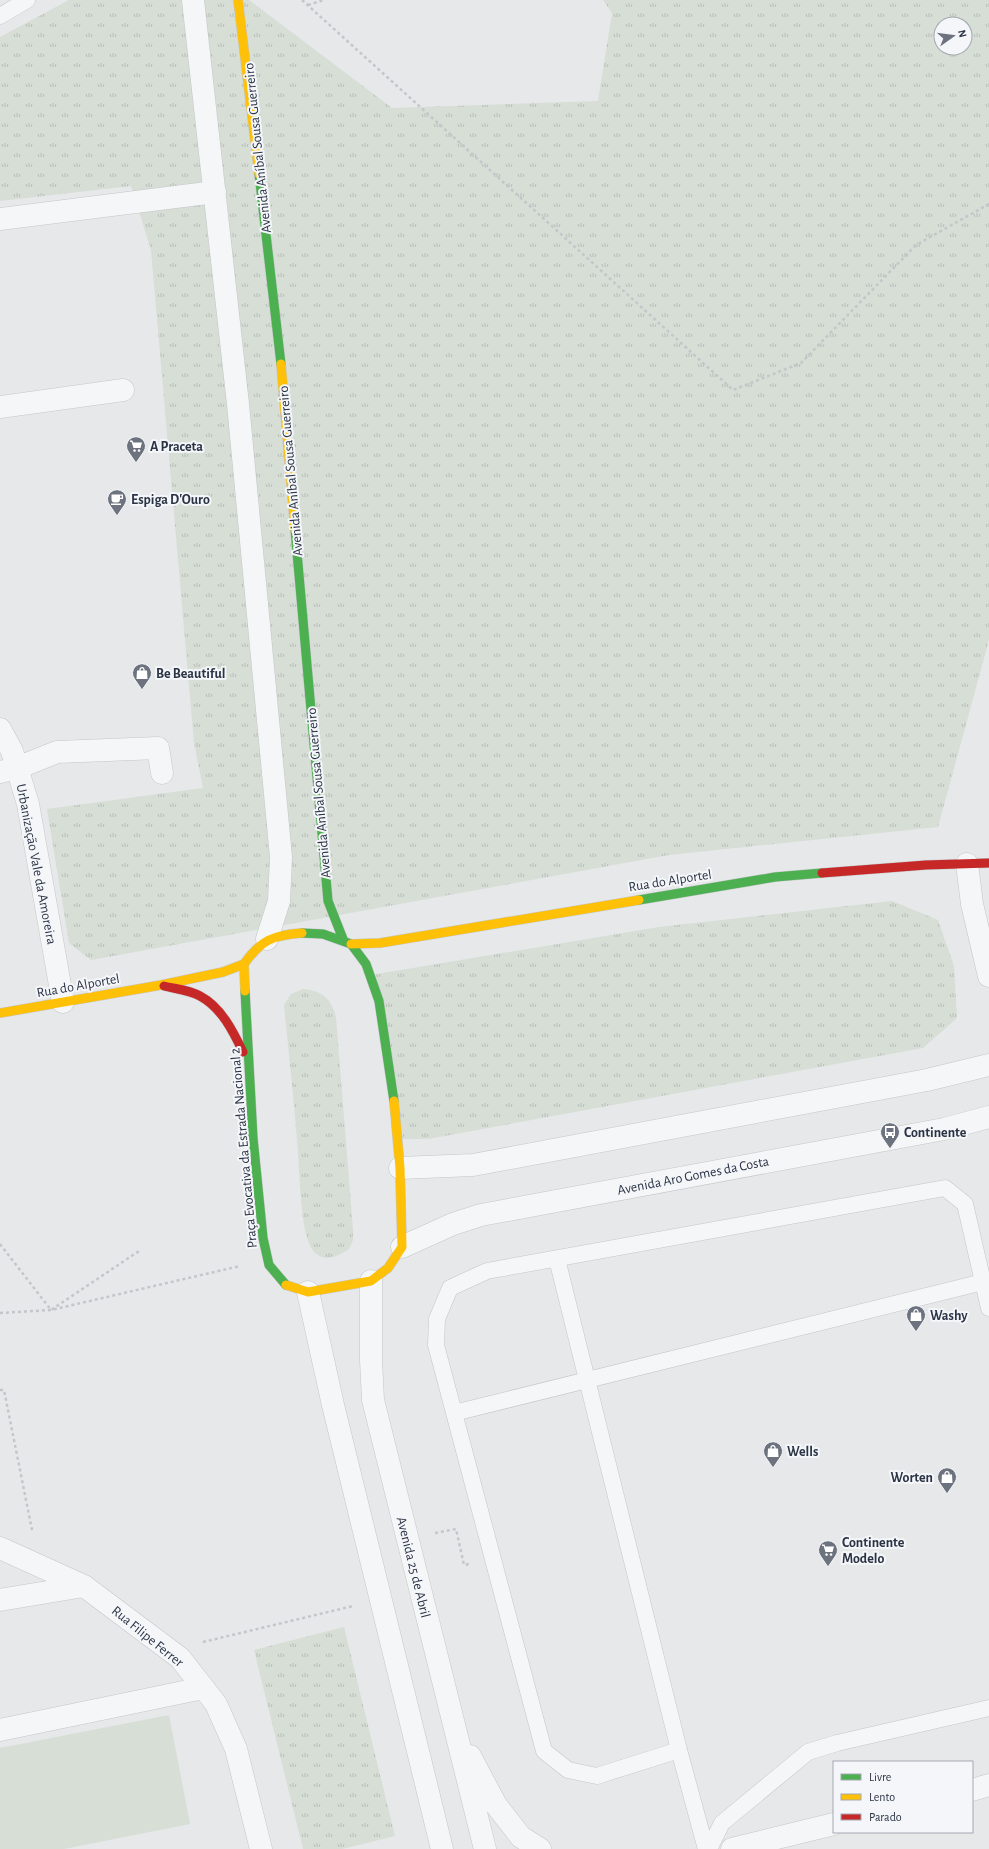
<svg xmlns="http://www.w3.org/2000/svg" width="989" height="1849" font-family="'Alegreya Sans',sans-serif">
<style>
.grass{fill:url(#grass-tufts);fill-rule:evenodd}
.pitch{fill:#d6ded6}
.lines{fill:none;stroke-linecap:round;stroke-linejoin:round}
.lane-casing{stroke:#c4c6c8;stroke-width:17}
.street-casing{stroke:#c4c6c8;stroke-width:23}
.fast-casing{stroke:#c4c6c8;stroke-width:10}
.slow-casing{stroke:#c4c6c8;stroke-width:10}
.jam-casing{stroke:#c4c6c8;stroke-width:10}
.path{stroke:#c5c6ca;stroke-width:2.5;stroke-dasharray:3 3;stroke-linecap:butt}
.lane{stroke:#f5f6f7;stroke-width:16}
.street{stroke:#f5f6f7;stroke-width:22}
.fast{stroke:#4caf50;stroke-width:9}
.slow{stroke:#ffc107;stroke-width:9}
.jam{stroke:#c62828;stroke-width:9}
.labels{text-anchor:middle;stroke-width:4;stroke-linejoin:round;paint-order:stroke}
.street-label{font-size:14px;fill:#2b3445;stroke:#f4f6f9}
.poi-label{font-size:14px;font-weight:bold;fill:#2b3445;stroke:#f4f6f9;text-anchor:start}
</style>
<defs>
<pattern id="grass-tufts" width="24" height="20" patternUnits="userSpaceOnUse"><rect width="24" height="20" fill="#d6ded6"/><path d="M3 7l-1-3M5 7V3M7 7l1-3M15 17l-1-3M17 17v-4M19 17l1-3" fill="none" stroke="#b8bfb9"/></pattern>
</defs>
<rect width="100%" height="100%" fill="#e6e8ea"/>
<!-- grass -->
<path class="grass" d="M 69,0 L 249,0 L 392,108 L 598,101 L 612,13 L 603,0 L 989,0 L 989,640 L 938,827 L 669,855 L 91,960 L 69,943 L 47,809 L 203,788 L 194,743 L 151,250 L 131,186 L 0,201 L 0,37 ZM 941,24 L 965,24 L 965,48 L 941,48 Z
M 892,901 L 938,920 L 954,966 L 957,1018 L 923,1048 L 428,1139 L 397,1139 L 371,975 L 659,927 Z
M 303,989 C 322,991 331,998 336,1017 L 353,1230 L 353,1240 L 349,1249 C 337,1257 322,1264 312,1249 C 300,1231 300,1174 298,1151 C 294,1102 289,1054 284,1005 L 291,994 Z
M 344,1627 L 395,1836 L 342,1849 L 303,1849 L 254,1650 Z"/>
<!-- pitch -->
<path class="pitch" d="M 169,1715 L 190,1824 L 64,1849 L 0,1849 L 0,1748 Z"/>
<g class="lines">
<defs>
<path id="lane" d="M 0,16 L 27,0
M 557,1259 L 679,1750 L 706,1849
M 454,1413 L 983,1282 L 989,1308
M 679,1750 L 597,1776 L 568,1770 L 544,1751 L 436,1345 L 437,1319 L 450,1288 L 487,1271 L 945,1188 L 965,1204 L 983,1282 L 989,1281
M 709,1849 L 722,1823 L 808,1752 L 837,1743 L 989,1708"/>
<path id="street" d="M 193,0 L 238,404 L 281,857 L 279,901 L 267,939
M 0,219 L 215,192
M 0,407 L 123,390
M 0,729 L 12,751 L 28,804 L 63,1002
M 0,772 L 17,768 L 57,752 L 158,748 L 162,773
M 967,864 L 972,904 L 989,976
M 400,1168 L 473,1165 L 927,1080 L 989,1065
M 402,1247 L 453,1224 L 481,1215 L 944,1129 L 989,1117
M 371,1281 L 371,1360 L 373,1400 L 485,1849
M 308,1292 L 333,1405 L 442,1849
M 0,1548 L 84,1586 L 180,1658 L 216,1704 L 236,1749 L 261,1849
M 0,1600 L 84,1586
M 0,1730 L 203,1688
M 470,1756 L 496,1805 L 521,1837 L 540,1849
M 972,1790 L 989,1785
M 732,1849 L 834,1824"/>
<path id="fast" d="M 259,174 L 281,364
M 295,530 L 328,901 L 343,939
M 639,900 L 775,877 L 822,873
M 302,933 L 323,934 L 351,944 L 366,964 L 379,1001 L 394,1101
M 245,991 L 253,1138 L 263,1238 L 269,1265 L 286,1285"/>
<path id="slow" d="M 238,0 L 259,174
M 281,364 L 295,530
M 351,944 L 380,943 L 639,900
M 245,991 L 244,964 C 261,940 273,935 302,933
M 0,1013 L 161,985 L 223,972 L 244,964
M 286,1285 L 308,1292 L 371,1281 L 388,1268 L 402,1247 L 400,1168 L 394,1101"/>
<path id="jam" d="M 822,873 L 926,865 L 989,863
M 164,986 C 176,989 189,990 200,996 C 221,1007 233,1031 243,1052"/>
</defs>
<!-- lane casing -->
<use href="#lane" class="lane-casing"/>
<!-- street casing -->
<use href="#street" class="street-casing"/>
<!-- fast casing -->
<use href="#fast" class="fast-casing"/>
<!-- slow casing -->
<use href="#slow" class="slow-casing"/>
<!-- jam casing -->
<use href="#jam" class="jam-casing"/>
<!-- path -->
<path class="path" d="M 302,0 L 733,390 L 801,363 L 916,245 L 989,204
M 308,5 L 324,0
M 0,1244 L 51,1310 L 139,1251
M 0,1313 L 51,1310 L 240,1266
M 0,1390 L 4,1390 L 32,1530
M 435,1533 L 456,1529 L 464,1565 L 469,1564
M 203,1642 L 353,1606"/>
<!-- lane -->
<use href="#lane" class="lane"/>
<!-- street -->
<use href="#street" class="street"/>
<!-- fast -->
<use href="#fast" class="fast"/>
<!-- slow -->
<use href="#slow" class="slow"/>
<!-- jam -->
<use href="#jam" class="jam"/>
</g>
<!-- icons -->
<defs>
<symbol id="supermarket-pin" viewBox="-11 -11 22 30"><path d="M0 17L-7.5 6A9.5 9.5 0 1 1 7.5 6Z" fill="#6c737f" stroke="#f4f6f9"/><path d="M-6-5.5h2.5l.6 2H6L4.5 2H-2.5L-4.4-4H-6ZM-1.5 3.2a1.3 1.3 0 1 0 .1 0ZM3 3.2a1.3 1.3 0 1 0 .1 0Z" fill="#fff"/></symbol>
<symbol id="cafe-pin" viewBox="-11 -11 22 30"><path d="M0 17L-7.5 6A9.5 9.5 0 1 1 7.5 6Z" fill="#6c737f" stroke="#f4f6f9"/><path d="M-5.5-4.5H6V0H3Q3 3.5 0 3.5H-2.5Q-5.5 3.5-5.5 0ZM3-3.2v2h1.7v-2ZM-6 4.5H4V6H-6Z" fill="#fff"/></symbol>
<symbol id="shop-pin" viewBox="-11 -11 22 30"><path d="M0 17L-7.5 6A9.5 9.5 0 1 1 7.5 6Z" fill="#6c737f" stroke="#f4f6f9"/><path d="M-5-2.5h2.3a2.7 3.5 0 0 1 5.4 0H5L5.5 6h-11ZM-1.5-2.5h3a1.5 2.3 0 0 0-3 0Z" fill="#fff"/></symbol>
<symbol id="bus-pin" viewBox="-11 -11 22 30"><path d="M0 17L-7.5 6A9.5 9.5 0 1 1 7.5 6Z" fill="#6c737f" stroke="#f4f6f9"/><path d="M-5-6H5V4H4V6H2V4H-2V6H-4V4H-5ZM-3.5-4V0h7V-4ZM-3.5 1.2v1.5H-2V1.2ZM2 1.2v1.5H3.5V1.2Z" fill="#fff"/></symbol>
</defs>
<g fill-rule="evenodd">
<use href="#supermarket-pin" x="125" y="435" width="22" height="30"/>
<use href="#cafe-pin" x="106" y="488" width="22" height="30"/>
<use href="#shop-pin" x="131" y="662" width="22" height="30"/>
<use href="#bus-pin" x="879" y="1121" width="22" height="30"/>
<use href="#shop-pin" x="905" y="1304" width="22" height="30"/>
<use href="#shop-pin" x="762" y="1440" width="22" height="30"/>
<use href="#shop-pin" x="936" y="1466" width="22" height="30"/>
<use href="#supermarket-pin" x="817" y="1539" width="22" height="30"/>
</g>
<g class="labels">
<!-- street labels -->
<g class="street-label">
<text transform="translate(257 148) rotate(-96)" y="5">Avenida Aníbal Sousa Guerreiro</text>
<text transform="translate(290 471) rotate(-95)" y="5">Avenida Aníbal Sousa Guerreiro</text>
<text transform="translate(318 793) rotate(-95)" y="5">Avenida Aníbal Sousa Guerreiro</text>
<text transform="translate(37 864) rotate(79)" y="5">Urbanização Vale da Amoreira</text>
<text transform="translate(670 880) rotate(-9)" y="5">Rua do Alportel</text>
<text transform="translate(78 985) rotate(-10)" y="5">Rua do Alportel</text>
<text transform="translate(243 1148) rotate(-95)" y="5">Praça Evocativa da Estrada Nacional 2</text>
<text transform="translate(693 1175) rotate(-11)" y="5">Avenida Aro Gomes da Costa</text>
<text transform="translate(414 1567) rotate(76)" y="5">Avenida 25 de Abril</text>
<text transform="translate(148 1636) rotate(39)" y="5">Rua Filipe Ferrer</text>
</g>
<!-- poi labels -->
<g class="poi-label">
<text x="150" y="451">A Praceta</text>
<text x="131" y="504">Espiga D'Ouro</text>
<text x="156" y="678">Be Beautiful</text>
<text x="904" y="1137">Continente</text>
<text x="930" y="1320">Washy</text>
<text x="787" y="1456">Wells</text>
<text x="933" y="1482" text-anchor="end">Worten</text>
<text x="842" y="1547">Continente<tspan x="842" dy="16">Modelo</tspan></text>
</g>
</g>
<!-- legend -->
<rect x="833" y="1761" width="140" height="72" fill="#f4f6f9" stroke="#a4a8b1"/>
<rect x="841" y="1774" width="20" height="6" fill="#4caf50" stroke="#a4a8b1"/>
<text x="869" y="1781" font-size="12" fill="#2b3445">Livre</text>
<rect x="841" y="1794" width="20" height="6" fill="#ffc107" stroke="#a4a8b1"/>
<text x="869" y="1801" font-size="12" fill="#2b3445">Lento</text>
<rect x="841" y="1814" width="20" height="6" fill="#c62828" stroke="#a4a8b1"/>
<text x="869" y="1821" font-size="12" fill="#2b3445">Parado</text>
<!-- north arrow -->
<g transform="translate(953 36) rotate(76)"><circle r="19" fill="#f4f6f9" stroke="#a4a8b1"/>
<path d="M0-3L7 15L0 10L-7 15Z" fill="#6c737f"/>
<text y="-6" font-size="11" font-weight="bold" text-anchor="middle" fill="#2b3445">N</text>
</g>
</svg>
